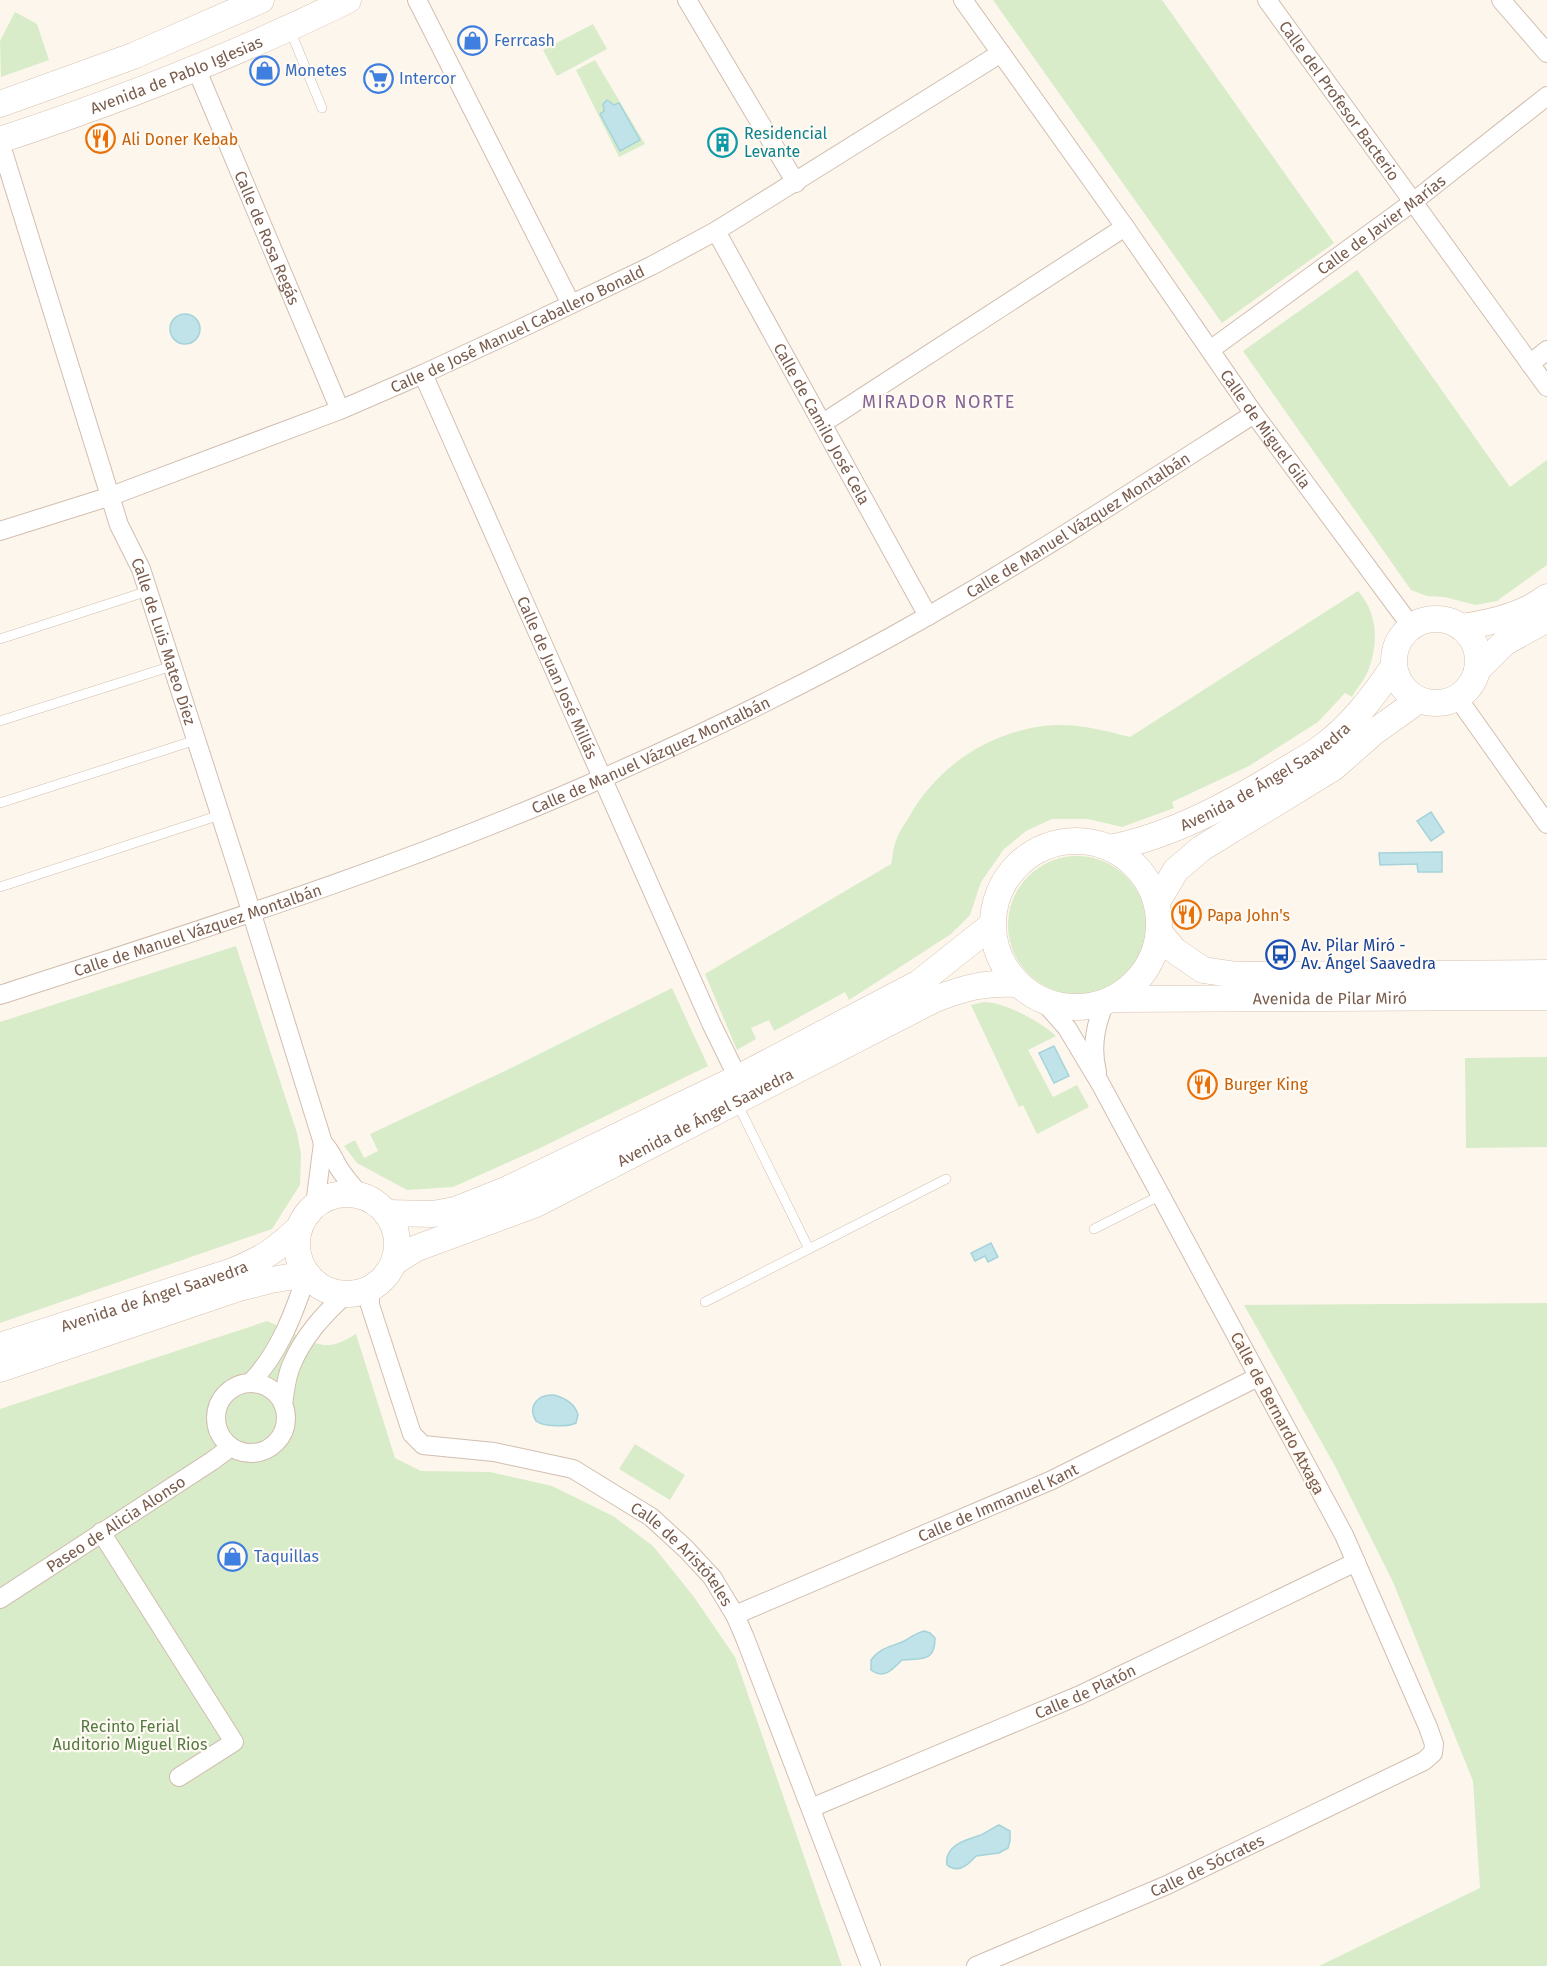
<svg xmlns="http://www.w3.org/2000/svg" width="1547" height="1966" font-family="'Fira Sans',sans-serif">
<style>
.green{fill:#d8ecc9}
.water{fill:#bfe3e8;stroke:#a5d3da;stroke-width:1.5}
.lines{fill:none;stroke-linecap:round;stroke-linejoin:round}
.lane-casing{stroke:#d1beb0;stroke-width:10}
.street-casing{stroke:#d1beb0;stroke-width:20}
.secondary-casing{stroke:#d6c0b0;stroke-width:27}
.lane{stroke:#fff;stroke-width:9}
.street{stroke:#fff;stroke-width:18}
.secondary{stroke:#fff;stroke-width:26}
.labels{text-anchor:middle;stroke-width:4.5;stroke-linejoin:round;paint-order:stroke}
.shop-label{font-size:16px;fill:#366cbe;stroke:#fffaf3;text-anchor:start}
.street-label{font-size:16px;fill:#7a5c4d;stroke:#fffaf3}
.culture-label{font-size:16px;fill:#0d838f;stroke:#fffaf3;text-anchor:start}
.food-label{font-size:16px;fill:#c56008;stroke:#fffaf3;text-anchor:start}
.transit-label{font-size:16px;fill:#164399;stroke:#fffaf3;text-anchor:start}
.park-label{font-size:16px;fill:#537a41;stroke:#fffaf3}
.neighbourhood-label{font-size:18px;letter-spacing:1.5px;fill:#846695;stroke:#fffaf3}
</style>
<rect width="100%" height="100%" fill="#fdf6ec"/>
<!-- green -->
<path class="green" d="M 993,0 L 1162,0 L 1334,243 L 1222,323 Z
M 15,12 L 37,24 L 49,60 L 1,77 L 0,41 Z
M 593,24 L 607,49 L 557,76 L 543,50 Z
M 595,60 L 645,144 L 619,157 L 576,70 Z
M 1357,270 L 1510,487 L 1547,460 L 1547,565 L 1497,601 L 1476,605 L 1444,597 L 1427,596 L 1411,590 L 1243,351 Z
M 1358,591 C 1377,612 1379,642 1369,668 C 1366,678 1357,688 1352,697 L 1345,693 L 1318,722 L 1249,766 L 1172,802 L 1174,808 L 1122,827 L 1088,819 L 1052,819 L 1026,831 L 1004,849 L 981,882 L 970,915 L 951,934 L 849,1000 L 845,992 L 774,1031 L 769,1020 L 751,1028 L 756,1039 L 737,1050 L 705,974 L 891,864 C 893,856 893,848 896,841 C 898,833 904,825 909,817 C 937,767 987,733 1044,726 C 1073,722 1103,730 1130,737 Z
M1008 925a69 69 0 1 1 138 0a69 69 0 1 1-138 0Z
M 236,946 L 297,1133 L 301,1154 L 300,1185 L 272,1229 L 0,1323 L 0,1022 Z
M 672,988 L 708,1066 L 538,1149 L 453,1187 L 407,1190 L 357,1163 L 344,1146 L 355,1140 L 364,1158 L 378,1151 L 370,1134 L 507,1070 Z
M 984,1002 C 1005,1002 1041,1022 1056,1036 L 1028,1050 L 1053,1097 L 1077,1085 L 1089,1107 L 1037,1134 L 1023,1105 L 1019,1107 L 971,1005 Z
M 1547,1057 L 1547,1147 L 1466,1148 L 1465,1058 Z
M 1547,1303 L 1547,1966 L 1319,1966 L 1480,1888 L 1473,1781 L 1393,1582 L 1335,1466 L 1244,1305 Z
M 267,1321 C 283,1327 314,1347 329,1345 C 338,1345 349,1338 356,1334 L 395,1458 L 421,1471 L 490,1472 L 552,1486 L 613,1516 L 653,1546 L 694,1597 L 735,1657 L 842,1966 L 0,1966 L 0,1409 Z
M 635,1444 L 685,1475 L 670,1500 L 619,1469 Z"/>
<!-- water -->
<path class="water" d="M 607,100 L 614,105 L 619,103 L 640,140 L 620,151 L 600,114 L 604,111 L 603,104 Z
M170 329a15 15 0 1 1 30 0a15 15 0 1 1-30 0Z
M 1431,812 L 1444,832 L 1431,841 L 1417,821 Z
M 1442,852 L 1442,872 L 1418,872 L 1417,864 L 1380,865 L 1379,853 Z
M 1054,1046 L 1069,1076 L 1054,1083 L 1039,1053 Z
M 991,1243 L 998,1257 L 988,1262 L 985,1256 L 975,1261 L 971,1253 Z
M 554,1395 C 565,1398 575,1403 578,1415 L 576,1423 C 568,1427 543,1427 536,1421 C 527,1406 538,1394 554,1395 Z
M 924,1631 L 930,1633 L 935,1638 C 935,1663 921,1658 902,1660 C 893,1669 884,1680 871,1670 L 871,1660 C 881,1646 893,1647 906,1640 C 912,1636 917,1633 924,1631 Z
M 999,1825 L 1010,1831 L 1010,1841 L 1008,1848 L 999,1853 L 976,1856 C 968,1865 958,1874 947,1865 C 944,1846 965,1840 978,1836 C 985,1834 992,1828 999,1825 Z"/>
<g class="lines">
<defs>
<path id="lane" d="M 290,30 L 322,108
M 0,639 L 148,591
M 0,721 L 172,666
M 0,803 L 196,740
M 0,887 L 220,815
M 737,1103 L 809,1249
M 1094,1229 L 1161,1195
M 705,1302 L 946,1179"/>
<g id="street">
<path d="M 417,0 L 571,304"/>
<path d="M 687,0 L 796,183"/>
<path id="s1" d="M 963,0 L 1125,227 L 1254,414 L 1411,626"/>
<path id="s2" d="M 1267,0 L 1547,387"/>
<path d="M 1501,0 L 1547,53"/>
<path id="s3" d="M 196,68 L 340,410"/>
<path id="s4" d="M 0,142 L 119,525 L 141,569 L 242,882 L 323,1143 C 330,1150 332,1155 336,1163 C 342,1175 352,1185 360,1195"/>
<path id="s5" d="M 716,231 L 928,616"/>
<path id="s6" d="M 1210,350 L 1413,202 L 1547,96"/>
<path d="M 1530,364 L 1547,350"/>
<path id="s7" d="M 423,374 L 711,1023 L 738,1078"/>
<path d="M 823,423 L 1125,227"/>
<path id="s8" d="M 0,531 L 111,496 L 340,410 L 423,374 L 509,334 L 651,266 L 716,231 L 1001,53"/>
<path d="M 1457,697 L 1547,824"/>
<path id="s9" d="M 0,995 C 203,929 408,865 603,778 C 714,729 823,676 928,616 C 1039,553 1146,483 1254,414"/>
<path d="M 1097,1072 C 1091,1048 1095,1025 1105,1003"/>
<path d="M 315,1205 L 323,1143"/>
<path id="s10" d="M 370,1289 L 370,1305 L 412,1434 L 423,1445 L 494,1452 L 573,1469 L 651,1517 L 686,1549 L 712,1577 L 735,1615 L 745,1638 L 871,1966"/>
<path d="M 250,1383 C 279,1354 294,1313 307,1274"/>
<circle cx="251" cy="1418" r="35"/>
<path d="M 283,1404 C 285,1392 286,1378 291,1366 C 303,1337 323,1315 346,1294"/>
<path d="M 101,1532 L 234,1742 L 179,1777"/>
<path id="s11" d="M 0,1599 L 212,1461 L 231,1447"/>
<path id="s12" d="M 735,1615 L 1052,1480 L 1258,1377"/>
<path id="s13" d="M 811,1808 L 1080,1695 L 1356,1562"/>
<path id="s14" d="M 976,1966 L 1167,1885 L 1424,1761 L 1433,1753 L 1434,1744 L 1428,1727 L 1344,1535 L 1100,1083 L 1067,1028 L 1044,1002"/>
</g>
<g id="secondary">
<path d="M 0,104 L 133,56 L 261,0"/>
<path id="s15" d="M 0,140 C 118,101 236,55 348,0"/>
<circle cx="1436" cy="661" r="42"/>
<path d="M 1461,627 C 1490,623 1524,615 1547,597"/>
<path d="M 1477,670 L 1504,643 L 1547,619"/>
<circle cx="1076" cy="924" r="83"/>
<path id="s16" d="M 1110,848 C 1171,836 1230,804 1282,772 C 1295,764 1309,757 1321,748 C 1351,726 1373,697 1394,666"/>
<path d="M 1157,902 L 1176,870 L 1202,848 L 1333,768 L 1374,732 L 1419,700"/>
<path d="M 1159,932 L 1174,950 L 1203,970 L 1237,975 L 1547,973"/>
<path id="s17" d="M 1114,999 L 1547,997"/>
<circle cx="347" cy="1244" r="50"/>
<path d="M 386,1213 L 433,1214 L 455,1210 L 508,1189 L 738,1078 L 919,983 L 992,925"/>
<path id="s18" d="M 394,1262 L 417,1248 L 536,1204 L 935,999 C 965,988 984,982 1017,984"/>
<path id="s19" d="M 0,1346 L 233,1271 C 264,1258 275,1251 299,1228"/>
<path d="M 0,1369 L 239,1288 L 271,1280 L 307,1274"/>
</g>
</defs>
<!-- lane casing -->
<use href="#lane" class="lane-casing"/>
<!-- street casing -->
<use href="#street" class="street-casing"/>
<!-- secondary casing -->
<use href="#secondary" class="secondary-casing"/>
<!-- lane -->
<use href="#lane" class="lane"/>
<!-- street -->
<use href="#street" class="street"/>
<!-- secondary -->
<use href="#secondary" class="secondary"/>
</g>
<!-- icons -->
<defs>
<symbol id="shop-ring" viewBox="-11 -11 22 22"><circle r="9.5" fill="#fffaf3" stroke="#3f7fe0" stroke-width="1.5"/><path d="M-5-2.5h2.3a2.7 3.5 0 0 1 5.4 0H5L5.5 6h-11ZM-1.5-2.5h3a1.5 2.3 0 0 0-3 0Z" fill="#3f7fe0"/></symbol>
<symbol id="supermarket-ring" viewBox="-11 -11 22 22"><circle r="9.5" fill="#fffaf3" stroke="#3f7fe0" stroke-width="1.5"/><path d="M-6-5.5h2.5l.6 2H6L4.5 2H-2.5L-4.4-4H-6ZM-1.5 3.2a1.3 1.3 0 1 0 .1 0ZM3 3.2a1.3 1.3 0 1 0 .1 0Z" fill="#3f7fe0"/></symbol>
<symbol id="restaurant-ring" viewBox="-11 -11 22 22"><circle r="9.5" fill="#fffaf3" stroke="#e8710a" stroke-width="1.5"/><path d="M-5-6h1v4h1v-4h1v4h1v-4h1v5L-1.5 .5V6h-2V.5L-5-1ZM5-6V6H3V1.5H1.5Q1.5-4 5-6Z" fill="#e8710a"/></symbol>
<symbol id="building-ring" viewBox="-11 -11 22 22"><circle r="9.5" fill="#fffaf3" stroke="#0f9aa8" stroke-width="1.5"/><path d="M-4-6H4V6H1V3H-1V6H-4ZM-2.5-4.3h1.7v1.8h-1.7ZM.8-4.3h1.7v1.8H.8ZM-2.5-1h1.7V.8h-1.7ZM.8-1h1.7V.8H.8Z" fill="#0f9aa8"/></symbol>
<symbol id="bus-ring" viewBox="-11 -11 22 22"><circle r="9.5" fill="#fffaf3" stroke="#1a4fb4" stroke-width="1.5"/><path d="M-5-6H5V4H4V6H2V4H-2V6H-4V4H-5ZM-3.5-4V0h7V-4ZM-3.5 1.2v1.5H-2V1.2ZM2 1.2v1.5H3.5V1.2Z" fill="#1a4fb4"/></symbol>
</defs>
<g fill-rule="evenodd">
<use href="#shop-ring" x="456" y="24" width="33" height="33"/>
<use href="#shop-ring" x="248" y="54" width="33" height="33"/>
<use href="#supermarket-ring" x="362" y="62" width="33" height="33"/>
<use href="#restaurant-ring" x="84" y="122" width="33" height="33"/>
<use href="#building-ring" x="706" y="126" width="33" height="33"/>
<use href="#restaurant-ring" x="1170" y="898" width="33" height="33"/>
<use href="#bus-ring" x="1264" y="938" width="33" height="33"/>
<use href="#restaurant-ring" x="1186" y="1068" width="33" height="33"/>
<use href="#shop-ring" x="216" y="1540" width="33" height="33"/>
</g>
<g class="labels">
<!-- shop labels -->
<g class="shop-label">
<text x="494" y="46">Ferrcash</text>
<text x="285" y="76">Monetes</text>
<text x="399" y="84">Intercor</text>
<text x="254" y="1562">Taquillas</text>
</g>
<!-- street labels -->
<g class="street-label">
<text dy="6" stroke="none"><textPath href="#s15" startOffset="188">Avenida de Pablo Iglesias</textPath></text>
<text dy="6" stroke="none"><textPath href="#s2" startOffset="124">Calle del Profesor Bacterio</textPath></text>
<text dy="6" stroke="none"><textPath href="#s6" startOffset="212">Calle de Javier Marías</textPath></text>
<text dy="6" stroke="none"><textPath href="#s3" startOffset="184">Calle de Rosa Regás</textPath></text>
<text dy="6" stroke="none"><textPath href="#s8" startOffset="556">Calle de José Manuel Caballero Bonald</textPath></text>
<text dy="6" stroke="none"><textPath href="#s5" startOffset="220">Calle de Camilo José Cela</textPath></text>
<text dy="6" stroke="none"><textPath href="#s1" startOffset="525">Calle de Miguel Gila</textPath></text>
<text dy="6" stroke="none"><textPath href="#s9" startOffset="1180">Calle de Manuel Vázquez Montalbán</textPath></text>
<text dy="6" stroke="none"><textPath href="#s4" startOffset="526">Calle de Luis Mateo Díez</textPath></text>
<text dy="6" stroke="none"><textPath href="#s7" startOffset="332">Calle de Juan José Millás</textPath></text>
<text dy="6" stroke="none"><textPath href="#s9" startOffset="694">Calle de Manuel Vázquez Montalbán</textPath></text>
<text dy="6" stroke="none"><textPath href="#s16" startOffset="172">Avenida de Ángel Saavedra</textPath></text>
<text dy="6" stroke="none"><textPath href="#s9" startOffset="208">Calle de Manuel Vázquez Montalbán</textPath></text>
<text dy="6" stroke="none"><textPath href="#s17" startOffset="216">Avenida de Pilar Miró</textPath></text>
<text dy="6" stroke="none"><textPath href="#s18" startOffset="344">Avenida de Ángel Saavedra</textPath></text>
<text dy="6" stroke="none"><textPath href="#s19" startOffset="162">Avenida de Ángel Saavedra</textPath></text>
<text transform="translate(1278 1413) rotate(62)" y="6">Calle de Bernardo Atxaga</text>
<text dy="6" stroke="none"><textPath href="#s12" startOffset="286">Calle de Immanuel Kant</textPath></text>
<text dy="6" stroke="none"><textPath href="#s11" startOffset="138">Paseo de Alicia Alonso</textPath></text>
<text dy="6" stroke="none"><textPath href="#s10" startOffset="459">Calle de Aristóteles</textPath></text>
<text dy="6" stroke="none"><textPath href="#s13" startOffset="298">Calle de Platón</textPath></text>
<text dy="6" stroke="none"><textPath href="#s14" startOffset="252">Calle de Sócrates</textPath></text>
</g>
<!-- culture labels -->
<g class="culture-label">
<text x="744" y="139">Residencial<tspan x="744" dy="18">Levante</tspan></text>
</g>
<!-- food labels -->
<g class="food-label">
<text x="122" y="145">Ali Doner Kebab</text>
<text x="1207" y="921">Papa John's</text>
<text x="1224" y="1090">Burger King</text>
</g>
<!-- transit labels -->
<g class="transit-label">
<text x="1301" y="951">Av. Pilar Miró -<tspan x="1301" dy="18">Av. Ángel Saavedra</tspan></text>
</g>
<!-- park labels -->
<g class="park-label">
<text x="130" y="1732">Recinto Ferial<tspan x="130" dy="18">Auditorio Miguel Rios</tspan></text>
</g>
<!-- neighbourhood labels -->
<g class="neighbourhood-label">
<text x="939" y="408">MIRADOR NORTE</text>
</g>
</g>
</svg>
